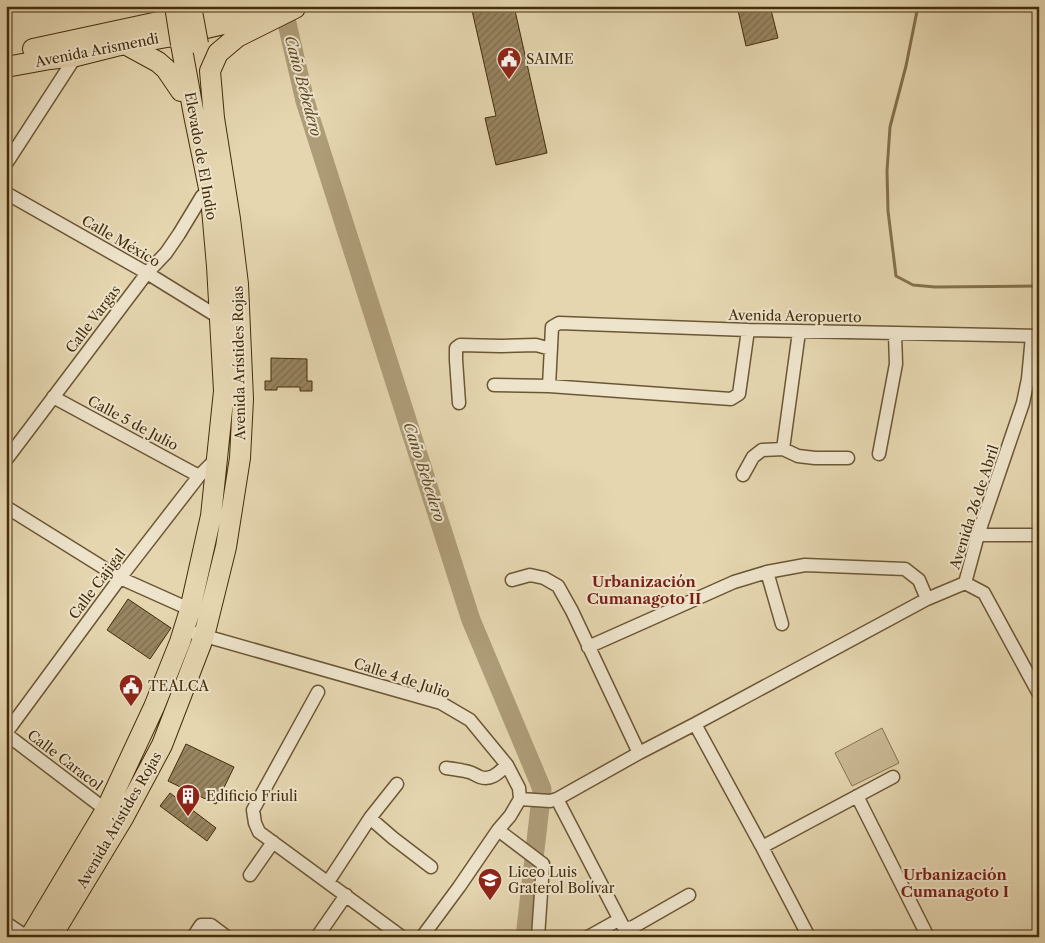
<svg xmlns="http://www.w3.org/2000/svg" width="1045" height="943" font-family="'Libre Caslon Text',serif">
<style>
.park{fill:#cab994;stroke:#877350}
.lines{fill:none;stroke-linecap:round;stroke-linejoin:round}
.stream{stroke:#84704c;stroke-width:3}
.river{stroke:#ae9d78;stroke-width:19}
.building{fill:url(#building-hatch);stroke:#442d0b}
.minor-casing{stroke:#6c5734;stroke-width:15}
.primary-casing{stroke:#442d0b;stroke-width:22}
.minor{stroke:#eee4cc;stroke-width:12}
.primary{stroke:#e5d6b0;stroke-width:20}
.primary-bridge-casing{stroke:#442d0b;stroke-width:22;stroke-linecap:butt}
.primary-bridge{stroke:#e5d6b0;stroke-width:20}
.labels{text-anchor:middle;stroke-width:4;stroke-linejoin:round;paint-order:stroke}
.street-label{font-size:14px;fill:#442d0b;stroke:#eee4cc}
.poi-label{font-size:14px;fill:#442d0b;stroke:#eee4cc;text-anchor:start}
.water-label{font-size:15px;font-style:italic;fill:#5e4926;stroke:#eee4cc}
.neighbourhood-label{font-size:15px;font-weight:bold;fill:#7a1f14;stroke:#eee4cc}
</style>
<defs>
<pattern id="building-hatch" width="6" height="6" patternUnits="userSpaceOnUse" patternTransform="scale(1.25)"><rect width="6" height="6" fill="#988561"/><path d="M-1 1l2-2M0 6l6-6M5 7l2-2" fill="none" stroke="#7e6d4e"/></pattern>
</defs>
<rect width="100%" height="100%" fill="#e5d6b0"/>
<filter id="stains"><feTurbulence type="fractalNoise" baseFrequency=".004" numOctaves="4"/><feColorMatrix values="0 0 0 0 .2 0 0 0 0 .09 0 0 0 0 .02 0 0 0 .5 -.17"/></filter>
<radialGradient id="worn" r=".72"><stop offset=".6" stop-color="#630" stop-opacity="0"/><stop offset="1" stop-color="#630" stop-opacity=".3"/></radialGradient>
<!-- park -->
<path class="park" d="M 882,728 L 899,763 L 852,786 L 835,753 Z"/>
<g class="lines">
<!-- stream -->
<path class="stream" d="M 918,6 L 906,66 L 890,127 L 887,171 L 888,211 L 896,276 L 913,285 L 935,287 L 1039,286"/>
<!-- river -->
<path class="river" d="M 283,6 L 305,101 L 471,620 L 542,789 L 525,937"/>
</g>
<!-- building -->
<path class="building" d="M 471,6 L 514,6 L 547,153 L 496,165 L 485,118 L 496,116 Z
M 737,6 L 770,6 L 778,38 L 746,46 Z
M 271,358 L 307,359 L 307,381 L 312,381 L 312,391 L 300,391 L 300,387 L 277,387 L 277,390 L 265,390 L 265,381 L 271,381 Z
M 128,599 L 171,628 L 150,659 L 107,630 Z
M 186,744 L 234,767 L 216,804 L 168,781 Z
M 170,793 L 216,828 L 207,841 L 160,806 Z"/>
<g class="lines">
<defs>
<path id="minor" d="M 6,164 L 76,56
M 6,193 L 147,273 L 220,318
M 494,385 L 549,386 L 731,399 L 739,394 L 748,330
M 549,386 L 552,327 L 559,323 L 748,330 L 1039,336
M 53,397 L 199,476
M 459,403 L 456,360 L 456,348 L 460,345 L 501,346 L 536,345 L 551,349
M 783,449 L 798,456 L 815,458 L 848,458
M 879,454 L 896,364 L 895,334
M 6,460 L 147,273 L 166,253 L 179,234 L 202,196
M 743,475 L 753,457 L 762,450 L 783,449 L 799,332
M 6,507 L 120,578 L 196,612
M 978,535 L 1039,535
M 767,572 L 782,624
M 512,580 L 530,575 L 544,578 L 558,586 L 572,611 L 639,753
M 965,583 L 978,535 L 1023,403 L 1028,379 L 1032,336
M 965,583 L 984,593 L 1039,694
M 184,630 L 441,703 L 470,720 L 507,765 L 519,788 L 520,799 L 510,816 L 498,830 L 459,887 L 422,937
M 588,647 L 734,582 L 767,572 L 805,565 L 905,569 L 919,580 L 927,599
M 318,692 L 253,810 L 255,823 L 259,832 L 402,937
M 695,724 L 762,847 L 809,937
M 6,733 L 120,578 L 199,476 L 218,457
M 6,734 L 106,810
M 446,768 C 454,769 462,770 469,772 C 473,773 477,776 480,777 C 492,781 499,772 507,765
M 857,796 L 928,937
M 520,799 L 550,801 L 557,799 L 639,753 L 695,724 L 927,599 L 965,583
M 557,799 L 624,928 L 628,928 L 633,927 L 689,895
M 370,818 L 393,838 L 431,867
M 498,830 L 543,864 L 538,937
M 762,847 L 893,777
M 250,875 L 273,842
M 328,882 L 370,818 L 397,784
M 6,923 L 27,937
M 193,937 L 201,925 L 211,925 L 227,937
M 317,937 L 346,895
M 588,937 L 613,923"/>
<path id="primary" d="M 125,44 L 158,62 L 166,69 L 181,91
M 33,49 L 163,21 L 190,17 L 244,6
M 6,67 L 50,59 L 76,56 L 116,46 L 167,37 L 263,15
M 30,937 L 106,810 L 154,707 L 180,642 L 190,610 L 211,516 L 224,391 L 217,266 L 211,198 L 194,115 L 181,44
M 51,937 L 123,818 L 162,745 L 204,636 L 226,547 L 240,458 L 243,399 L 238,284 L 230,219 L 214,118 L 210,71 L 218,53 L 237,37 L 295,8"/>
</defs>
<!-- minor casing -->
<use href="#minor" class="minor-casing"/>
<!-- primary casing -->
<use href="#primary" class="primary-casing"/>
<!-- minor -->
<use href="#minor" class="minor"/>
<!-- primary -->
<use href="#primary" class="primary"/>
<defs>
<path id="primary-bridge" d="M 175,6 L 181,44
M 191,6 L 198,44"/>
</defs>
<!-- primary-bridge casing -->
<use href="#primary-bridge" class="primary-bridge-casing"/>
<!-- primary-bridge -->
<use href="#primary-bridge" class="primary-bridge"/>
</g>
<!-- icons -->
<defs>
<symbol id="civic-pin" viewBox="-11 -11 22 30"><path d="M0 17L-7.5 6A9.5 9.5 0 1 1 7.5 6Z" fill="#8f2418" stroke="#eee4cc"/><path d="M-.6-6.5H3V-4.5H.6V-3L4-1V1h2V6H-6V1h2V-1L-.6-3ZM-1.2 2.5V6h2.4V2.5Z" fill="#fff"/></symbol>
<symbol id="building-pin" viewBox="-11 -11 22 30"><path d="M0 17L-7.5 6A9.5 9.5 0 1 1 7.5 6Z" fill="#8f2418" stroke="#eee4cc"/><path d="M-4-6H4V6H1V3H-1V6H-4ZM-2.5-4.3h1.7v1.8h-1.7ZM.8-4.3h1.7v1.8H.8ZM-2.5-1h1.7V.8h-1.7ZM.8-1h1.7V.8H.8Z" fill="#fff"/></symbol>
<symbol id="school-pin" viewBox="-11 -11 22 30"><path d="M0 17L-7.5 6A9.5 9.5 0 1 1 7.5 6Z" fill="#8f2418" stroke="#eee4cc"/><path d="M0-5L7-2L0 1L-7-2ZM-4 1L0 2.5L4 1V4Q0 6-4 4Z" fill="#fff"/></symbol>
</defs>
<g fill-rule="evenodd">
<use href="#civic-pin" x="495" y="45" width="28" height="38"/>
<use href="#civic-pin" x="117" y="672" width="28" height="38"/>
<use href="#building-pin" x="174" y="782" width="28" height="38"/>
<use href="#school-pin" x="476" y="866" width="28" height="38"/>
</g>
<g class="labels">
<!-- street labels -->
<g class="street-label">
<text transform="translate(97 50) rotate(-11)" y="5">Avenida Arismendi</text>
<text transform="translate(201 156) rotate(80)" y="5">Elevado de El Indio</text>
<text transform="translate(121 241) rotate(30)" y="5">Calle México</text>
<text transform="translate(795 316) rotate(1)" y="5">Avenida Aeropuerto</text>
<text transform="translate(93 319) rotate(-53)" y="5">Calle Vargas</text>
<text transform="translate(239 363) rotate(-91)" y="5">Avenida Arístides Rojas</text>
<text transform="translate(133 423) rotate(28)" y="5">Calle 5 de Julio</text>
<text transform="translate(974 507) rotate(-72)" y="5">Avenida 26 de Abril</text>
<text transform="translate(97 584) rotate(-53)" y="5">Calle Cajigal</text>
<text transform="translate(402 678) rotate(18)" y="5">Calle 4 de Julio</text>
<text transform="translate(65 760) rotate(37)" y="5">Calle Caracol</text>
<text transform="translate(119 820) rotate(-60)" y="5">Avenida Arístides Rojas</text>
</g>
<!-- poi labels -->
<g class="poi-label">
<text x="526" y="64">SAIME</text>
<text x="148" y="691">TEALCA</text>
<text x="206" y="801">Edificio Friuli</text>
<text x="508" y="877">Liceo Luis<tspan x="508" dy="16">Graterol Bolívar</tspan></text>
</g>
<!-- water labels -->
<g class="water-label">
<text transform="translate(303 86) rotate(75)" y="5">Caño Bebedero</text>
<text transform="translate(424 472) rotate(72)" y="5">Caño Bebedero</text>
</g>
<!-- neighbourhood labels -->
<g class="neighbourhood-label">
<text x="644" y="587">Urbanización<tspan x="644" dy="17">Cumanagoto II</tspan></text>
<text x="955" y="880">Urbanización<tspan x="955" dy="17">Cumanagoto I</tspan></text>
</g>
</g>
<!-- margin -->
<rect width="1045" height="943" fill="none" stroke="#e5d6b0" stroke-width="25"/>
<rect x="8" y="8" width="1030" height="928" fill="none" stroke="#442d0b" stroke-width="2.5"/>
<rect x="12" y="12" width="1020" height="918" fill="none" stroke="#442d0b"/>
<rect width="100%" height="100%" filter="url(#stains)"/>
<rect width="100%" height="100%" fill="url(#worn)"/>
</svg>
